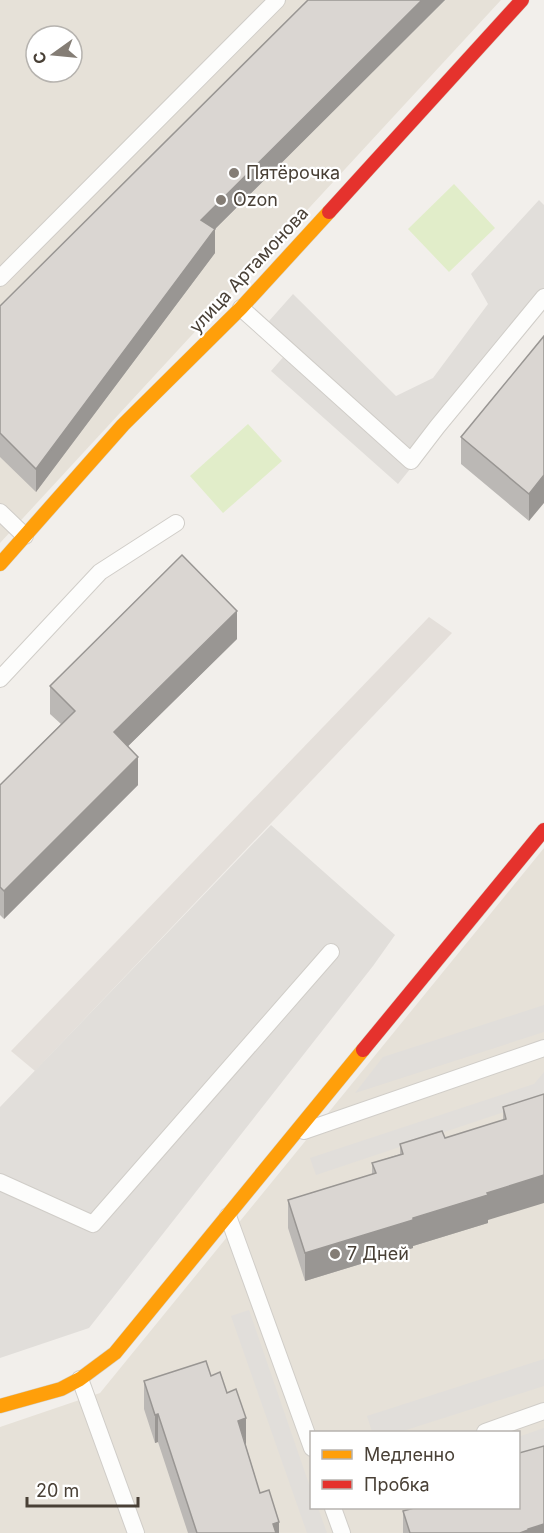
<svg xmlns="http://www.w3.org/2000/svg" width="544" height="1533" font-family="Inter,sans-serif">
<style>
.residential{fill:#e6e1d8;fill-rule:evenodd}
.industrial{fill:#e4dfda}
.green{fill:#e1edc9}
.parking{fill:#e1deda}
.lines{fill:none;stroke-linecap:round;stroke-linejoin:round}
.lane-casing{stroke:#d0cdc8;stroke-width:18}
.slow-casing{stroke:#d3cec2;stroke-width:15}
.jam-casing{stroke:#d3cec2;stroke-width:15}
.lane{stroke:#fdfdfc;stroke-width:16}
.slow{stroke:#ff9f0a;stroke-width:14}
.jam{stroke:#e5322d;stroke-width:14}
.wall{fill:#bbb8b5}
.shaded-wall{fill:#999693}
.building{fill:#dad6d2;stroke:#999693;stroke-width:1.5}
.poi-dot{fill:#847d75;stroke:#fff;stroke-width:2}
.labels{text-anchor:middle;stroke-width:4.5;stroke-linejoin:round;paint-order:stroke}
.poi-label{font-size:18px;fill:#494036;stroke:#fff;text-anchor:start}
.street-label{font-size:18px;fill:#494036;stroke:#fff}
</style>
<rect width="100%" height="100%" fill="#f2efeb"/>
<!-- residential -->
<path class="residential" d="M 0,0 L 501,0 L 0,543 ZM 36,36 L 72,36 L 72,72 L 36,72 Z
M 544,848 L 544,1533 L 0,1533 L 0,1427 L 100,1393 ZM 312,1432 L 518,1432 L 518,1508 L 312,1508 Z"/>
<!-- industrial -->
<path class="industrial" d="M 429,617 L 452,633 L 35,1071 L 11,1051 Z"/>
<!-- green -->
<path class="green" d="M 454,184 L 495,228 L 449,272 L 408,229 Z
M 248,424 L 282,461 L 223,513 L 190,476 Z"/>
<!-- parking -->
<path class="parking" d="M 539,200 L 544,205 L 544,303 L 398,484 L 271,371 L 286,354 L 269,321 L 293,294 L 396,396 L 433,378 L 488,304 L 471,274 Z
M 271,825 L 395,935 L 373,966 L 89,1328 L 0,1358 L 0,1107 Z
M 544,1005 L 544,1032 L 355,1093 L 383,1057 Z
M 544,1072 L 544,1095 L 540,1100 L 316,1175 L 310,1158 L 534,1084 Z
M 249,1310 L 311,1490 L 312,1508 L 318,1508 L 327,1533 L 307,1533 L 231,1316 Z
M 544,1359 L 544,1386 L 400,1432 L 372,1432 L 367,1416 Z
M 544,1428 L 544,1446 L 519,1455 L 518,1437 Z"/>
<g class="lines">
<defs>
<path id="lane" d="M 0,278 L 277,0
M 241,308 L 411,461 L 437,427 L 544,297
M 0,512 L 25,536
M 0,679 L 100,572 L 176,523
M 304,1131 L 544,1048
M 0,1182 L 93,1224 L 331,952
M 228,1216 L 312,1448
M 80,1379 L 136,1533
M 485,1432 L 544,1411
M 333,1508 L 342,1533"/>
<path id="slow" d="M 0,564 L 123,425 L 241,308 L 329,212
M 0,1406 L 61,1389 L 80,1379 L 115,1353 L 363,1050"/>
<path id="jam" d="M 329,212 L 522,0
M 363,1050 L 544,830"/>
</defs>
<!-- lane casing -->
<use href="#lane" class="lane-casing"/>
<!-- slow casing -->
<use href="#slow" class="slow-casing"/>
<!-- jam casing -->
<use href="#jam" class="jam-casing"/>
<!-- lane -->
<use href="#lane" class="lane"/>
<!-- slow -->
<use href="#slow" class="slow"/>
<!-- jam -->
<use href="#jam" class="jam"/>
</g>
<!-- wall -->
<path class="wall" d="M 308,0 L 445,0 L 215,229 L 215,253 L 36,492 L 0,457 L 0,306 Z
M 544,336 L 529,521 L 461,464 L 461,437 Z
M 237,639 L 128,746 L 138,785 L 4,919 L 0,915 L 0,785 L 61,724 L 50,714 L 50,686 Z
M 544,1094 L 488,1220 L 488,1223 L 413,1246 L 413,1248 L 305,1281 L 288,1228 L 288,1200 L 372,1174 L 372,1163 L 400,1154 L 400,1144 L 445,1138 L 503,1120 L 503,1107 Z
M 211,1376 L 246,1446 L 260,1493 L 279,1533 L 188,1533 L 158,1442 L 155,1443 L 144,1409 L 144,1381 Z
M 403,1511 L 544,1533 L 403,1533 Z"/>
<!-- shaded-wall -->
<path class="shaded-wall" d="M 422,0 L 445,0 L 215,229 L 215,253 L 36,492 L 36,469 L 201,220 Z
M 544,475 L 544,503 L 529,521 L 529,494 Z
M 237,611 L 237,639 L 114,760 L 114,732 Z
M 138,757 L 138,785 L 4,919 L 4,891 Z
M 544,1175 L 544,1203 L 488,1220 L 488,1223 L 413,1246 L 413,1248 L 305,1281 L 305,1253 L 413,1218 L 487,1193 Z
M 158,1414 L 158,1442 L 155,1443 L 155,1415 Z
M 246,1418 L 246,1446 L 238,1421 Z
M 279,1522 L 279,1533 L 273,1533 L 273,1524 Z
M 544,1524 L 544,1533 L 520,1533 L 528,1529 Z"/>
<!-- building -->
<path class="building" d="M 308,0 L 422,0 L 201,220 L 215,229 L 36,469 L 0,433 L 0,306 Z
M 544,336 L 544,475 L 529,494 L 461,437 Z
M 182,555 L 237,611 L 114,732 L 138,757 L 4,891 L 0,887 L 0,785 L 75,711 L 50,686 Z
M 544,1094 L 544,1175 L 487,1193 L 488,1195 L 413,1218 L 413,1220 L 305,1253 L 288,1200 L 376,1173 L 372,1163 L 403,1154 L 400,1144 L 442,1131 L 445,1138 L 506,1119 L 503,1107 Z
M 206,1361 L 211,1376 L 220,1372 L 227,1393 L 236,1389 L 246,1418 L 238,1421 L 260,1493 L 269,1490 L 279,1522 L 273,1524 L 276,1533 L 197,1533 L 158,1414 L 155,1415 L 144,1381 Z
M 544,1446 L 544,1524 L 528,1529 L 528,1530 L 520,1533 L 410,1533 L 403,1511 L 414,1508 L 519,1508 L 519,1453 Z"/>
<!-- markers -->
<g class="poi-dot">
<circle cx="234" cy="173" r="6"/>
<circle cx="221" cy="200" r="6"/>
<circle cx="335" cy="1254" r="6"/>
</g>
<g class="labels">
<!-- poi labels -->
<g class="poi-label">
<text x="246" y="179">Пятёрочка</text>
<text x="233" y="206">Ozon</text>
<text x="347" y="1260">7 Дней</text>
</g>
<!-- street labels -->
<g class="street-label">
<text transform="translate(249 270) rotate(-47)" y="6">улица Артамонова</text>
</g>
</g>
<!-- legend -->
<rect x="310" y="1431" width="210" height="78" fill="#ffffff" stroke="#b6b3af" stroke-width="1.5"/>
<rect x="322" y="1450" width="30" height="9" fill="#ff9f0a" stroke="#b6b3af" stroke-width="1.5"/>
<text x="364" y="1461" font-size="18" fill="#494036">Медленно</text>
<rect x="322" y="1480" width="30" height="9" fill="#e5322d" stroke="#b6b3af" stroke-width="1.5"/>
<text x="364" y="1491" font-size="18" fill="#494036">Пробка</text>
<!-- north arrow -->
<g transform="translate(54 54) rotate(255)"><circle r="28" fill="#ffffff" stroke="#b6b3af" stroke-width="1.5"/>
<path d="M0-4.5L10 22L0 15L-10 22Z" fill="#847d75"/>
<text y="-9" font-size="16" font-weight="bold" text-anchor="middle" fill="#494036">С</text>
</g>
<!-- scale -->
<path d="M27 1497v9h111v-9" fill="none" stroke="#494036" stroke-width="3"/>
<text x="36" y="1497" font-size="18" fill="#494036" stroke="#ffffff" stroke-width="4.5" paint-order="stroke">20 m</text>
</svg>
